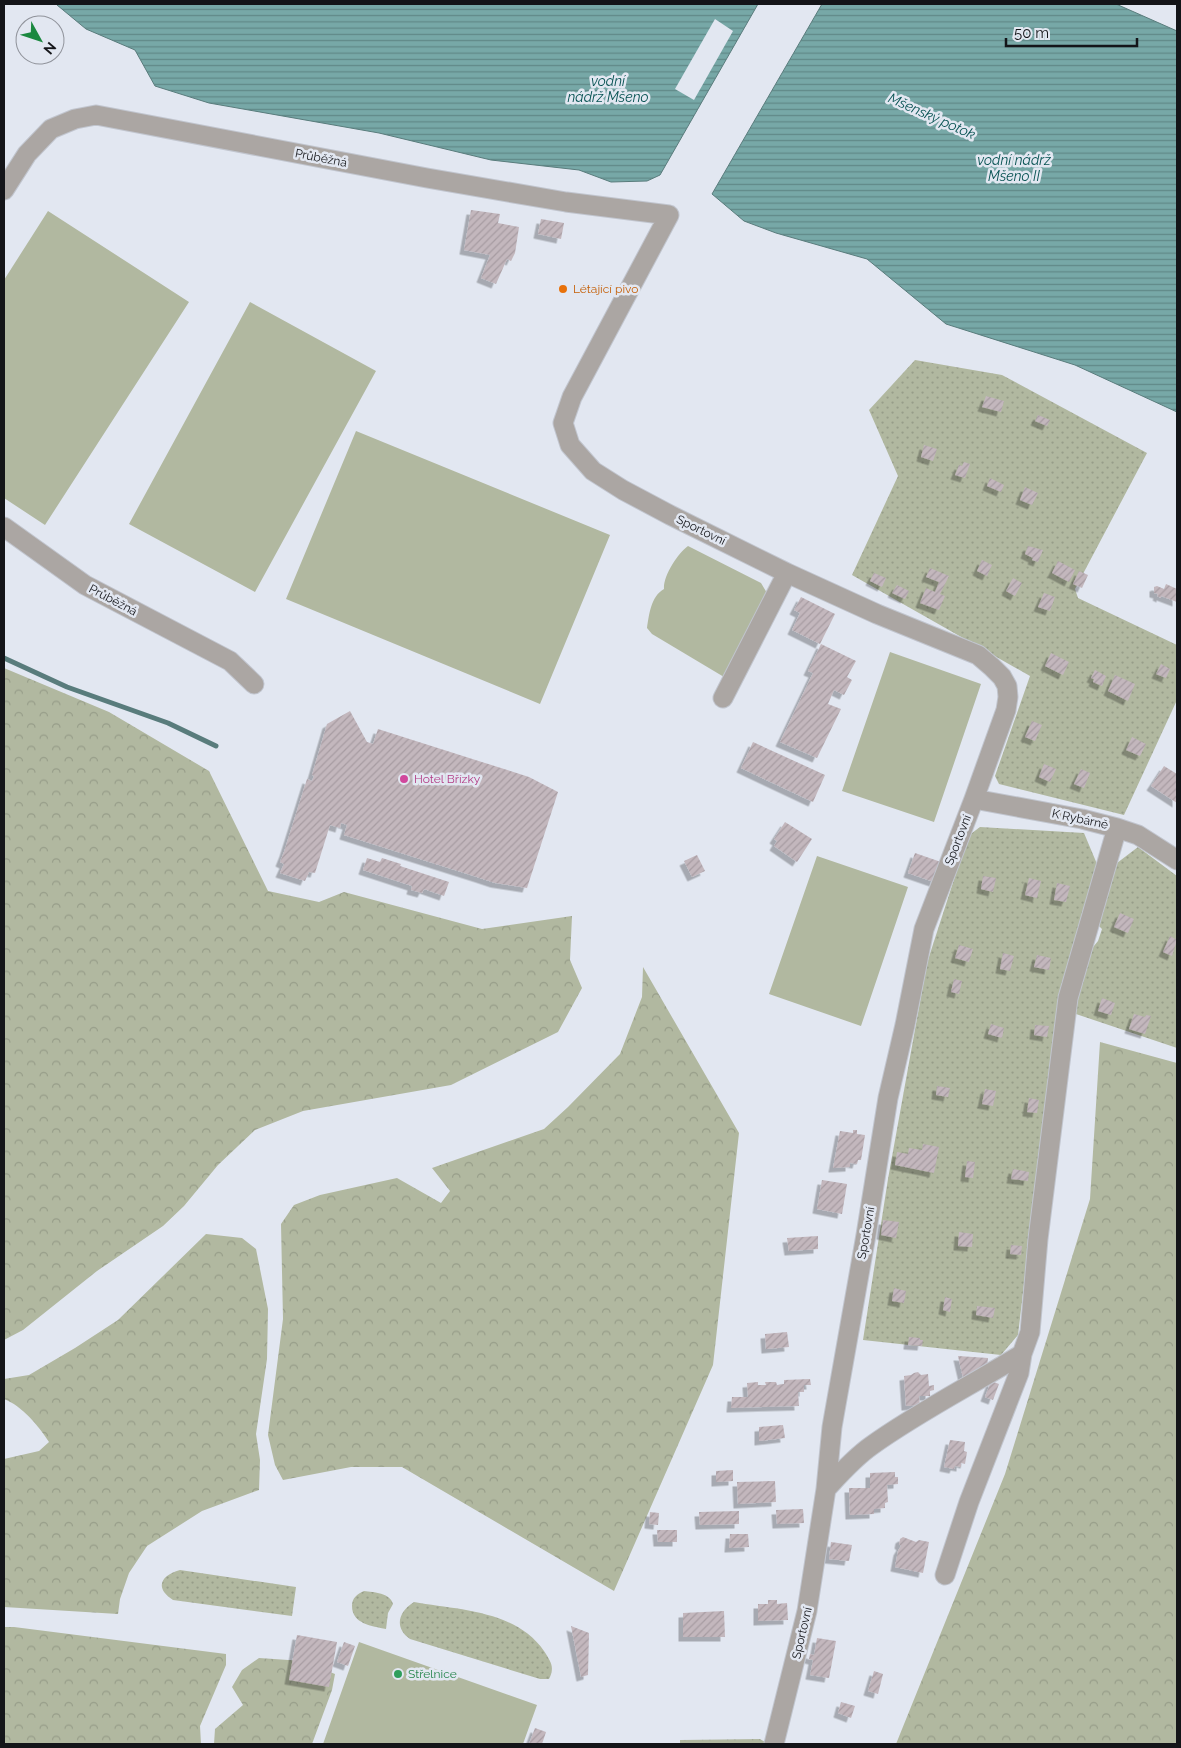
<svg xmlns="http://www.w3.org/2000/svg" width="1181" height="1748" font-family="Raleway,sans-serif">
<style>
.grass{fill:url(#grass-dots)}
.forest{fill:url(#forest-crowns)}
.pitch{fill:#b1b8a0}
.water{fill:url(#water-rules);stroke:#597c7c}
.pier{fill:#e2e7f1}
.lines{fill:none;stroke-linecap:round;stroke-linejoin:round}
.stream{stroke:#597c7c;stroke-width:5}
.building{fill:url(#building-hatch);filter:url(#shadow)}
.minor-casing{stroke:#c1c5ce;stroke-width:21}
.minor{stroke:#aba6a3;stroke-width:19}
.food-dot{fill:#e8710a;stroke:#e2e7f1;stroke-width:2}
.hotel-dot{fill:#d1479c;stroke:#e2e7f1;stroke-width:2}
.leisure-dot{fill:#2e9e5b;stroke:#e2e7f1;stroke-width:2}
.labels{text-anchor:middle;stroke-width:5;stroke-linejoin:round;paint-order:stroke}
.street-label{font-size:12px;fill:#141519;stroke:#e2e7f1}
.food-label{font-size:12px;fill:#c56008;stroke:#e2e7f1;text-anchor:start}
.hotel-label{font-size:12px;fill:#b23c85;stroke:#e2e7f1;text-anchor:start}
.leisure-label{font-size:12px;fill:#27864d;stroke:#e2e7f1;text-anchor:start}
.water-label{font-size:14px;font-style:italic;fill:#055151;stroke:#e2e7f1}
</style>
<defs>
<pattern id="grass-dots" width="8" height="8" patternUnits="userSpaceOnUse" patternTransform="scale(1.25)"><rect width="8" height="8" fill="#b1b8a0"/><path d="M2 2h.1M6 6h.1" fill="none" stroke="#979d89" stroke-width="1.8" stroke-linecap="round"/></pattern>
<pattern id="forest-crowns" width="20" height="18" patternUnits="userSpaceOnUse" patternTransform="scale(1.25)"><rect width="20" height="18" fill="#b1b8a0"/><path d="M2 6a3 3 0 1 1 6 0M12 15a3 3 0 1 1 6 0" fill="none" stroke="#979d89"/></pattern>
<pattern id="water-rules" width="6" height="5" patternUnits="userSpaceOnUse" patternTransform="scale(1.25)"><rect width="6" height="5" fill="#77a8a7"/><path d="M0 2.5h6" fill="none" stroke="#608887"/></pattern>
<pattern id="building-hatch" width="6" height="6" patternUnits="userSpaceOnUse" patternTransform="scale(1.25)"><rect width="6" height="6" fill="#c3b7bd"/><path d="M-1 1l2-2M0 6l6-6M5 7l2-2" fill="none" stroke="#a79ca2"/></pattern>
<filter id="shadow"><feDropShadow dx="-4.5" dy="4.5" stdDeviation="0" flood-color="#0004"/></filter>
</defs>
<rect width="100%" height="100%" fill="#e2e7f1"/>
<!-- grass -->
<path class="grass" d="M 915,360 L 1002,375 L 1147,453 L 1075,589 L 1078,598 L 1177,645 L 1177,700 L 1124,815 L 999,784 L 995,776 L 1030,676 L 852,575 L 898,476 L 869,410 Z
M 980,827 L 1084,833 L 1097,864 L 1062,988 L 1053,1039 L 1018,1335 L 1001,1355 L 863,1340 L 888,1179 L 927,963 L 968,836 Z
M 1138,847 L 1177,876 L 1177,1048 L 1073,1013 L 1089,952 L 1098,941 L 1102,929 L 1097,924 L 1117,863 Z
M 180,1570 L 296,1587 L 292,1616 L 173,1600 C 154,1588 161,1575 180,1570 Z
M 364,1591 C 374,1592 390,1593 393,1604 L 388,1613 L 386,1629 C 372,1626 352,1624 352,1606 C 352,1598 357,1594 364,1591 Z
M 414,1602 C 458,1610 516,1610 544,1651 C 551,1662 555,1667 549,1679 L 540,1679 L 410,1639 C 394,1628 398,1612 414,1602 Z"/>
<!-- forest -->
<path class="forest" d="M 4,668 L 109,712 L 209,771 L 268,891 L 319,902 L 344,892 L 482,929 L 572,916 L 570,960 L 582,988 L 558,1032 L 451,1085 L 303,1111 L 255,1130 L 218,1165 L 184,1206 L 163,1226 L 97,1271 L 23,1330 L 4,1340 Z
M 643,967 L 739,1133 L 713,1365 L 614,1591 L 402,1467 L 351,1467 L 283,1480 L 275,1465 L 268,1435 L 283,1319 L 281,1224 L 294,1205 L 320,1195 L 397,1178 L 441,1203 L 450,1191 L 432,1168 L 544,1129 L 568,1107 L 620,1054 L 642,997 Z
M 1100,1042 L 1177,1063 L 1177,1744 L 896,1744 L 1005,1474 L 1090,1199 Z
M 206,1234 L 242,1238 L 256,1249 L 268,1309 L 267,1359 L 256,1434 L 260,1460 L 259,1490 L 202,1511 L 147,1546 L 129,1573 L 120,1599 L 118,1614 L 4,1607 L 4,1459 L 39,1451 L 49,1442 C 38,1425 22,1406 4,1399 L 4,1379 L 29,1375 L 75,1348 L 118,1320 Z
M 4,1627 L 14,1627 L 226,1654 L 226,1665 L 200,1726 L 201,1744 L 4,1744 Z
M 259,1658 L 303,1661 L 335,1674 L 332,1690 L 312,1744 L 214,1744 L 215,1729 L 243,1705 L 232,1687 L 242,1670 Z
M 760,1739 L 765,1742 L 764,1744 L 680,1744 L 680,1740 Z"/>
<!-- pitch -->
<path class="pitch" d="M 48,211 L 189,302 L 45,525 L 4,498 L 4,280 Z
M 250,302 L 376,371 L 255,592 L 129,524 Z
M 356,431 L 610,535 L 540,704 L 286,599 Z
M 688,546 L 761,583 L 767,593 L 724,677 L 652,634 L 647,628 C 649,615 651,596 664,589 C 663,576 678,553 688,546 Z
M 890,652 L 981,684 L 934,822 L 842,791 Z
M 817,856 L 908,887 L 861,1026 L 769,994 Z
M 359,1642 L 537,1705 L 523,1744 L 323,1744 Z"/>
<!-- water -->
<path class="water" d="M 57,4 L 758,4 L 660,175 L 647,181 L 611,182 L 579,170 L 491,160 L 379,133 L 209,103 L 155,86 L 135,50 L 86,29 L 57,5 Z
M 822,4 L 1116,4 L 1177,31 L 1177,412 L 1075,365 L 946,324 L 867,259 L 776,233 L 744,221 L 712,194 Z"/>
<!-- pier -->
<path class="pier" d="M 715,19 L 733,31 L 694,100 L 675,89 Z"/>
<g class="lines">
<!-- stream -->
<path class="stream" d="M 4,658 L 67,687 L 168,723 L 216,746"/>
</g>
<!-- building -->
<path class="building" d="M 471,210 L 500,214 L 498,223 L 519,227 L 515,253 L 511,261 L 507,259 L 496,284 L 481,278 L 490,255 L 464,250 Z
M 541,219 L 564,223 L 561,239 L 538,234 Z
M 986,396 L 1004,401 L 1001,412 L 982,407 Z
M 1038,415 L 1050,420 L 1047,426 L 1035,421 Z
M 924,445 L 937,449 L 933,461 L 921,457 Z
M 964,462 L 970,464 L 965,478 L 955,475 L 959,465 L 962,466 Z
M 990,478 L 1004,485 L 1001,492 L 987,486 Z
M 1025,487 L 1038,493 L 1032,505 L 1020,500 Z
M 1028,546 L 1043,550 L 1038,562 L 1032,560 L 1033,558 L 1025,554 Z
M 982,560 L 992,565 L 987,576 L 977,571 Z
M 1058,561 L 1075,570 L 1069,582 L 1052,573 Z
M 930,568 L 949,576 L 940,594 L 945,596 L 939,610 L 920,603 L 926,588 L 935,592 L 939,582 L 926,577 Z
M 1079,571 L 1088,575 L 1082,588 L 1073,584 Z
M 874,573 L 886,578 L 882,587 L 870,581 Z
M 1013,578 L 1022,583 L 1015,596 L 1006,591 Z
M 1166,584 L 1177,589 L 1177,602 L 1161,596 L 1161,598 L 1157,596 L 1158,594 L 1154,593 L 1154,587 L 1157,586 L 1164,589 Z
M 897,585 L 909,591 L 905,599 L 892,593 Z
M 1044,593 L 1055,597 L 1050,611 L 1038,607 Z
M 801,597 L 835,614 L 820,644 L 792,630 L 800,613 L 794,610 Z
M 821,644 L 856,661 L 847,677 L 852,680 L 844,695 L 834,690 L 828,704 L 841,709 L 817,758 L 780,742 L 813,673 L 808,671 Z
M 1051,653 L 1069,662 L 1063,675 L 1045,666 Z
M 1161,664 L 1170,669 L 1166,678 L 1156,674 Z
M 1095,670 L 1106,676 L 1102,686 L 1093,682 L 1094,679 L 1091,678 Z
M 1115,675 L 1135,684 L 1128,701 L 1108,691 Z
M 350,711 L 367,742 L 373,744 L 378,729 L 529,777 L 558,792 L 527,888 L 495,883 L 480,878 L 344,835 L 347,825 L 341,823 L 340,828 L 330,825 L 315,873 L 309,872 L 305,881 L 280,873 L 284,864 L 280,862 L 284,852 L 307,779 L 312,781 L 314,776 L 312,775 L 327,724 Z
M 1032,721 L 1042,725 L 1035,741 L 1025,737 Z
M 1132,737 L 1146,744 L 1140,756 L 1126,750 Z
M 753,742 L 825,775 L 813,802 L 741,768 Z
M 1044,764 L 1056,769 L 1050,782 L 1039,777 Z
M 1164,766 L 1177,774 L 1177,803 L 1151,786 Z
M 1081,769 L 1090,773 L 1084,788 L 1074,784 Z
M 785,822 L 812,839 L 797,862 L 774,846 L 777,841 L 774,839 Z
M 915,853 L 941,862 L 934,882 L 908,873 Z
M 697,855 L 705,871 L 692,877 L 684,861 Z
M 367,858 L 380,862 L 382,858 L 401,864 L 400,866 L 449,882 L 444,896 L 424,889 L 422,893 L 411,890 L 412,886 L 363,870 Z
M 983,876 L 996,878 L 993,892 L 981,889 Z
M 1029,878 L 1041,881 L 1037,898 L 1025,895 Z
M 1057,883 L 1070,886 L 1066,902 L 1054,900 Z
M 1120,913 L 1134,919 L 1128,933 L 1114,927 Z
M 1170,936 L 1177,940 L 1172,956 L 1163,952 Z
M 959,945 L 973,949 L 969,962 L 955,958 Z
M 1003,953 L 1014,956 L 1010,971 L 1000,969 Z
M 1037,955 L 1051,958 L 1049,970 L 1034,967 Z
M 954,979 L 962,981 L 959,994 L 951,992 Z
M 1102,998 L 1115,1003 L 1111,1015 L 1098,1011 Z
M 1134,1014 L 1145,1017 L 1146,1015 L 1151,1016 L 1145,1034 L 1129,1029 Z
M 991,1024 L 1004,1028 L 1002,1038 L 988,1034 Z
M 1035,1025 L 1049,1026 L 1047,1037 L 1034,1035 Z
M 937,1086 L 950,1088 L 948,1097 L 936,1095 Z
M 985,1089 L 996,1091 L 993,1106 L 982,1104 Z
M 1029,1098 L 1039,1100 L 1037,1113 L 1027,1112 Z
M 853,1130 L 857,1130 L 857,1134 L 865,1135 L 861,1160 L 858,1160 L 857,1164 L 850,1163 L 850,1167 L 833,1168 L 840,1131 L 853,1133 Z
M 923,1144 L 939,1147 L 934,1173 L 895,1165 L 897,1152 L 908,1154 L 909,1148 L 922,1150 Z
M 967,1161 L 975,1162 L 973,1178 L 965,1177 Z
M 1013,1169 L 1029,1172 L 1028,1181 L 1011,1179 Z
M 822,1180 L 847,1184 L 842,1214 L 817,1209 Z
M 883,1220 L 899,1222 L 896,1238 L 881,1235 Z
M 959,1232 L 973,1234 L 972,1247 L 958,1246 Z
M 818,1236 L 818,1249 L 789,1251 L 787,1238 Z
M 1011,1245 L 1022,1246 L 1021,1255 L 1010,1254 Z
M 894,1288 L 906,1291 L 904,1303 L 892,1301 Z
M 945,1297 L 952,1299 L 950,1312 L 943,1310 Z
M 977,1306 L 995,1308 L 993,1318 L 976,1315 Z
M 787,1332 L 789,1347 L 766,1349 L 765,1334 Z
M 909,1337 L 920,1338 L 920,1340 L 923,1340 L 922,1346 L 908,1345 Z
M 958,1356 L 988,1358 L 987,1367 L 964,1382 Z
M 918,1372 L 921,1375 L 928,1374 L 929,1386 L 934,1385 L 934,1390 L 930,1391 L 930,1396 L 919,1396 L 920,1405 L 906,1406 L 904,1376 L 911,1375 L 914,1373 Z
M 810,1379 L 811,1385 L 804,1385 L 804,1392 L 798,1392 L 799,1406 L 731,1408 L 732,1397 L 748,1397 L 747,1383 L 758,1382 L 758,1385 L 766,1385 L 765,1382 L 776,1382 L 777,1385 L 784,1384 L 784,1380 Z
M 991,1381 L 999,1384 L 993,1400 L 985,1397 Z
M 783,1425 L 785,1438 L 759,1441 L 759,1427 Z
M 950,1440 L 965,1442 L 964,1451 L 967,1452 L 965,1464 L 961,1463 L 961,1467 L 955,1466 L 954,1469 L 944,1467 Z
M 733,1470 L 733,1481 L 716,1482 L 716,1471 Z
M 895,1472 L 895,1477 L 898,1477 L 898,1484 L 887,1485 L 888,1502 L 885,1503 L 885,1508 L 874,1509 L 874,1514 L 850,1515 L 849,1488 L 870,1488 L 870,1473 Z
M 775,1481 L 776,1502 L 738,1504 L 737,1482 Z
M 803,1509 L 804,1523 L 777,1524 L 776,1510 Z
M 739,1511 L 739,1524 L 700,1525 L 699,1512 Z
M 650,1512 L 659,1513 L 658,1525 L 649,1524 Z
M 657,1530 L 677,1530 L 677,1542 L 658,1542 Z
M 730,1534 L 748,1534 L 749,1547 L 729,1548 Z
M 903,1537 L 916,1542 L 919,1540 L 929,1542 L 923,1573 L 895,1567 L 898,1551 L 901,1546 L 899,1544 L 900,1539 Z
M 831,1542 L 852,1545 L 849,1561 L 829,1559 Z
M 768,1600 L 777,1600 L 777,1604 L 787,1603 L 788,1620 L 758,1621 L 758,1604 L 768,1604 Z
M 724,1611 L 725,1637 L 683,1637 L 683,1613 Z
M 571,1626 L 589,1633 L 588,1675 L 581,1677 Z
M 297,1635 L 337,1642 L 329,1687 L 289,1680 Z
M 817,1638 L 836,1641 L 829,1678 L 810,1675 L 813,1660 L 809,1659 L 810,1654 L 814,1655 Z
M 344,1642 L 355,1646 L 348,1666 L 337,1662 Z
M 874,1671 L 883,1674 L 878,1694 L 868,1691 Z
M 841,1702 L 855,1706 L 851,1718 L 838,1713 Z
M 535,1728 L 546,1732 L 542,1744 L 529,1744 Z"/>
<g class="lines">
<defs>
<path id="minor" d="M 4,190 L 27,154 L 51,129 L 75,119 L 96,115 L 427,178 L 566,202 L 669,215 L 572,397 L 563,423 L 570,445 L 593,471 L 623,490 L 670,515 L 787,573 L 877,614 L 978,655 L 992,667 L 1002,677 L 1007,686 L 1008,697 L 1006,710 L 974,799 L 924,929 L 905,1025 L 888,1098 L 866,1235 L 832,1427 L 826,1489 L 807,1611 L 774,1744
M 4,527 L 85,585 L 230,661 L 254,684
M 723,698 L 787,573
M 974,799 L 1082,819 L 1117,828 L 1138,835 L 1177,860
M 826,1489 C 840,1474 854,1458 871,1446 C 918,1412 972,1385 1022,1354
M 945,1575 L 969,1502 L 1019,1373 L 1022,1354 L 1030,1332 L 1038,1239 L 1068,998 L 1117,828"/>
</defs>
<!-- minor casing -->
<use href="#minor" class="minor-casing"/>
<!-- minor -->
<use href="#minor" class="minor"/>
</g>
<!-- markers -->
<circle class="food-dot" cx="563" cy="289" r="5"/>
<circle class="hotel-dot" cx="404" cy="779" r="5"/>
<circle class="leisure-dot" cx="398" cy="1674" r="5"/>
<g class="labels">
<!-- street labels -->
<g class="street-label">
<text transform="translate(321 158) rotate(11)" y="4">Průběžná</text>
<text transform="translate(701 530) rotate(26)" y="4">Sportovní</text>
<text transform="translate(113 600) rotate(28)" y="4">Průběžná</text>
<text transform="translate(1080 819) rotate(12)" y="4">K Rybárně</text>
<text transform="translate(958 840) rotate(-69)" y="4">Sportovní</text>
<text transform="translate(866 1233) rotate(-80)" y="4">Sportovní</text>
<text transform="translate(802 1633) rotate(-77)" y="4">Sportovní</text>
</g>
<!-- food labels -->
<g class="food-label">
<text x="573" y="293">Létající pivo</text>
</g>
<!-- hotel labels -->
<g class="hotel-label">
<text x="414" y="783">Hotel Břízky</text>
</g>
<!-- leisure labels -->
<g class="leisure-label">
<text x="408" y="1678">Střelnice</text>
</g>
<!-- water labels -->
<g class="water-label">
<text x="608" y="86">vodní<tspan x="608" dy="16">nádrž Mšeno</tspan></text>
<text transform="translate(932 116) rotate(24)" y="5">Mšenský potok</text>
<text x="1014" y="165">vodní nádrž<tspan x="1014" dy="16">Mšeno II</tspan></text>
</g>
</g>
<!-- border -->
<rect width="1181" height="1748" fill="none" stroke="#141519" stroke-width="10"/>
<!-- north arrow -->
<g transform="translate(40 40) rotate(130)"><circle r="24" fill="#e2e7f1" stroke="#90939b"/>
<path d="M0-4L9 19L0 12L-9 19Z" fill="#1a883f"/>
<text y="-8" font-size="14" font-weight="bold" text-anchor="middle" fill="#141519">N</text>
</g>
<!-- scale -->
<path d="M1006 38v8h131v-8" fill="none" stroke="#141519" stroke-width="2.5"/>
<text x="1014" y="38" font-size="15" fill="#141519" stroke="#e2e7f1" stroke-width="4" paint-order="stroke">50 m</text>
</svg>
